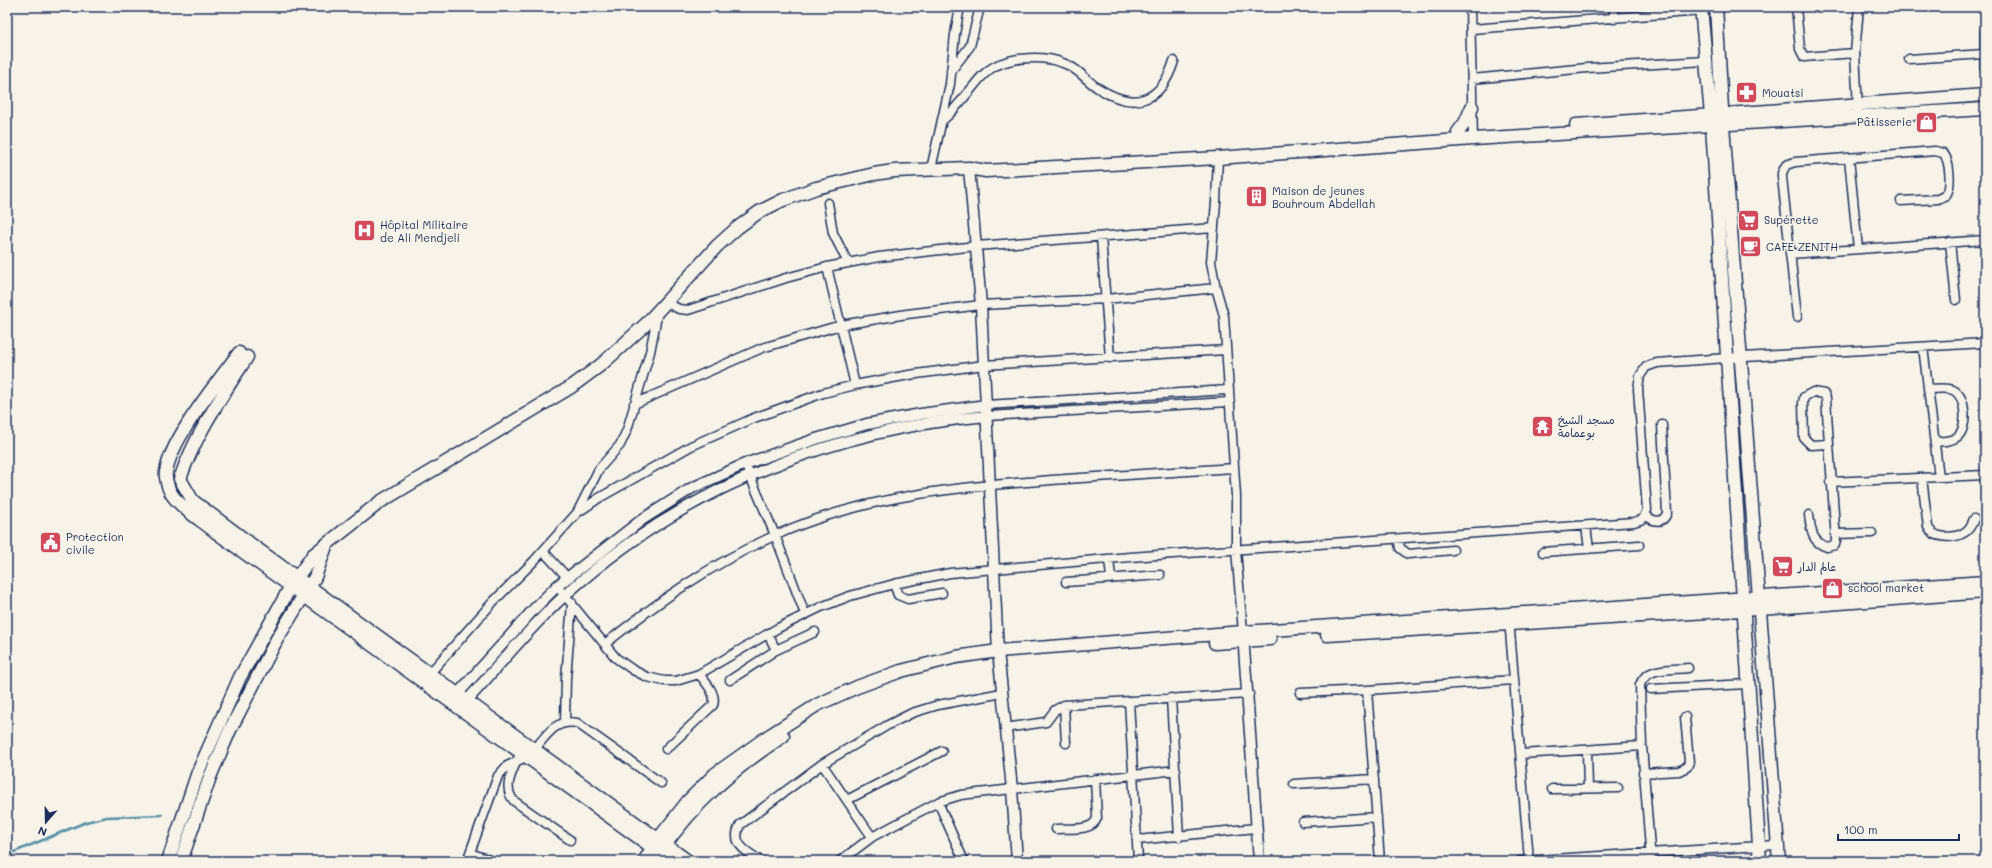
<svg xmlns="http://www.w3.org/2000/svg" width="1992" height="868" font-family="Mali,'Playpen Sans Arabic',sans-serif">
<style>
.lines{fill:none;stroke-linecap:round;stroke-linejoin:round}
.stream{stroke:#568fa6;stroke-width:2.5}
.minor-casing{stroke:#1b2f5e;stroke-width:11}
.tertiary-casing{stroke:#1b2f5e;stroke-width:13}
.secondary-casing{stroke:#1b2f5e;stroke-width:15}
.minor{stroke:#f7f3e8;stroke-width:8}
.tertiary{stroke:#f7f3e8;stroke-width:10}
.secondary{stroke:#f7f3e8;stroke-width:12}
.labels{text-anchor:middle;stroke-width:3.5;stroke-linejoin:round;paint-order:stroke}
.poi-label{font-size:11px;fill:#1b2f5e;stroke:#f7f3e8;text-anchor:start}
</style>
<rect width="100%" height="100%" fill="#f7f3e8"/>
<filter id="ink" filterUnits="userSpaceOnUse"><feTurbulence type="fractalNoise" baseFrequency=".025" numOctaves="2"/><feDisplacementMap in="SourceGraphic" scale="8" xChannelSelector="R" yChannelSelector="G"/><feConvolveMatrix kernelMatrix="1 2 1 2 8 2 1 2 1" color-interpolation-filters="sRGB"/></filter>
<g filter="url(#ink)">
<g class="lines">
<!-- stream -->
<path class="stream" d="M 7,855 L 86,822 L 107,817 L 162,815"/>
<defs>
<path id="minor" d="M 1470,7 L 1473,139
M 1614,7 L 1614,19
M 1796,7 L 1800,49 L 1804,57 L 1855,53
M 1472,29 L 1702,11
M 1985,30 L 1985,68
M 1909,59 L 1984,54
M 951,71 L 970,46 L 980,7
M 1472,79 L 1587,68 L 1706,61
M 1858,108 L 1855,53 L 1859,7
M 942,121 C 951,113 959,104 967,94 C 976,84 982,73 995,66 C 1014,57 1043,55 1063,63 C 1080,69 1085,80 1098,88 C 1134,111 1161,103 1174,61
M 1218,158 L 1216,202 L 1211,262 L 1216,288 L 1224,316 L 1236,496 L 1236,550 L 1243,632
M 1849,158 L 1858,249
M 931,169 L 950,84 L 955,34 L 960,7
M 828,203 L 833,233 L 848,263
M 1101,237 L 1110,358
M 1950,242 L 1956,300
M 1790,254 L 1985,240
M 827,267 L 855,385
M 665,302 L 679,309 L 688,310 L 786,278 L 827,267 L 879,257 L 976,246 L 1214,228
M 1797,317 L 1782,177 L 1782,173 L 1786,165 L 1795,162 L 1935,151 L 1943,153 C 1950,160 1952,187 1946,195 L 1938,199 L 1901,201
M 1923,347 L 1939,477
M 1928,389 C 1936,389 1946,387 1953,390 C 1967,396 1968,429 1957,437 C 1951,442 1942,441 1935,442
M 1813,392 L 1824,394 L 1826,398 L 1829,444 L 1811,445 L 1804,438 L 1803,402 L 1804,397 Z
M 634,404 L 762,348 L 841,325 L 907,314 L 981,305 L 1106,299 L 1216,288
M 986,405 L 1228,390
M 987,416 L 1229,402
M 745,464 L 775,535 L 805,614
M 1922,478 L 1928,527 C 1933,539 1955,539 1965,532 C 1970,529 1972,524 1974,519
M 1830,482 L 1985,475
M 578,511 L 599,469 L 620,445 L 627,430 L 650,352 L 658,311
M 1646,515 C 1653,522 1663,524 1667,513 L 1662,425
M 1809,515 C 1811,529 1811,542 1827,547 L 1835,545 L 1836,540 L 1829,444
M 1586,526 L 1589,549
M 1835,534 L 1872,533
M 1398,539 L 1400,548 L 1408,554 L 1453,550
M 543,551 L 567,577
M 1543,552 L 1639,545
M 1109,559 L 1111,578
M 1066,582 L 1160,575
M 894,584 L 898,595 L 908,599 L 942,593
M 557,586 L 616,658 L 633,670 L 647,677 L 664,681 L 676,681 L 699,674 L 778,628 L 821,607 L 850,596 L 894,584 L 950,573 L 1130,557 L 1634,522 L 1643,519 L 1647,510 L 1638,389 L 1640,376 L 1646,367 L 1657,363 L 1727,358 L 1985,343
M 1509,619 L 1529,860
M 768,634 L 776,650 L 815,632
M 605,644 C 659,601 711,564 774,536 C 866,494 968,486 1066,479 C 1122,475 1178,472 1234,468
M 430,673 L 493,602 L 534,561 L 577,513 L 599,498 L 691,446 L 754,418 L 823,393 L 855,385 L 909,375 L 984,365 L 1226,350
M 730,680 L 776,650
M 1651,689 L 1748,684
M 1367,690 L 1380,861
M 1300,693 L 1367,690 L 1514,680
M 1171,698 L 1179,837
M 1129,701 L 1138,861
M 1064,705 L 1066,743
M 565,722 L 566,678 L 572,603
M 1005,728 L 1046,722 L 1055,710 L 1064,705 L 1249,694
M 535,749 C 547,734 556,719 577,723 L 661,783
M 666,749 L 713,705 C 717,694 706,683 699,674
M 1587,750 L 1588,788
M 1522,754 L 1642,746
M 517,760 C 511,775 503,788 514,801 L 570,840
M 822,764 L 872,837
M 1643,773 L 1679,771 L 1687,767 L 1689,762 L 1685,717
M 1294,784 L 1374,779
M 1552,789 L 1618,788
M 847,800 L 942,751
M 938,802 L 964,861
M 1303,822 L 1377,817
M 1056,829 C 1067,828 1093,832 1097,818 L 1095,779
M 1137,840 L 1256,828
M 470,853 L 492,861
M 467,861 L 498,776 L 507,766 L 526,757
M 761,861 C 747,852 730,844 740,825 L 822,764 L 888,725 L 912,713 L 938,705 L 1002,693
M 840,861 L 872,837 L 938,802 L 961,795 L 1176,770
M 1520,861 L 1777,845
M 1651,861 L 1642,746 L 1640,685 C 1646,666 1672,670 1688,668"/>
<path id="tertiary" d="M 969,168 L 981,305 L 998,651 L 1012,789 L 1017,861
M 1243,634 L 1259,861
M 453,699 L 534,609 L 557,586 L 643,519 L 692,488 L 745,464 L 816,439 L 867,424 L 921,414 L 986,405
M 462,706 C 500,665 536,619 580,582 C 694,484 838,429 987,416
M 643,861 L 652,847
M 654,861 L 660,852"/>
<path id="secondary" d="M 1701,7 L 1712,126 L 1760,861
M 1716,7 L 1723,125 L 1779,861
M 1576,125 L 1985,95
M 1458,132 L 1465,123 L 1472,107
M 239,353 C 218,382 171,438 166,472 C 165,478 168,488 171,493 C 179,507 204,522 217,533 L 671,861
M 247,357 C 222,396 195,435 180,479 L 193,501 L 256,548 L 688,861
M 1327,635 L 1774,608 L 1985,592
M 1215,643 L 1270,639
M 652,847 L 688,801 L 715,774 L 770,735 L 817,705 L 857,687 L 901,671 L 956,657 L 998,651 L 1243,632 L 1985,582
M 660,852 C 694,803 733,769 783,736
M 168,861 L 198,772 L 240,677 L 291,586 L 313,555 L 380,502 L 571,387 L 602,364 L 646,324 L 717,246 L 737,228 L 759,212 L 783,200 L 816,188 L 874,174 L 894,171 L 969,168 L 986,171 L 1218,158 L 1473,139 L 1985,109
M 181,861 L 210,777 L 230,730 L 277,639 L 315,577 L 326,546"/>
</defs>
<!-- minor casing -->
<use href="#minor" class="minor-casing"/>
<!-- tertiary casing -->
<use href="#tertiary" class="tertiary-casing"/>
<!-- secondary casing -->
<use href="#secondary" class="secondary-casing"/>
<!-- minor -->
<use href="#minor" class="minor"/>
<!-- tertiary -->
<use href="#tertiary" class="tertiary"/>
<!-- secondary -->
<use href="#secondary" class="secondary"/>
</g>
</g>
<!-- icons -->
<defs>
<symbol id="pharmacy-square" viewBox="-11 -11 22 22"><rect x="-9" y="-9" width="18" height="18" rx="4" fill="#d1495b" stroke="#f7f3e8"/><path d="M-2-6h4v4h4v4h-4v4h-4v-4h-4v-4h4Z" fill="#fff"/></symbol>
<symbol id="shop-square" viewBox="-11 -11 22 22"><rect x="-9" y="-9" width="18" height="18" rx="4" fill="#d1495b" stroke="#f7f3e8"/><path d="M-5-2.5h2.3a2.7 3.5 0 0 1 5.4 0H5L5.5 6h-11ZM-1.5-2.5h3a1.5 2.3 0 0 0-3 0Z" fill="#fff"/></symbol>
<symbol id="building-square" viewBox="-11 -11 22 22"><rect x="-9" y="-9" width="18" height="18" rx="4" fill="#d1495b" stroke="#f7f3e8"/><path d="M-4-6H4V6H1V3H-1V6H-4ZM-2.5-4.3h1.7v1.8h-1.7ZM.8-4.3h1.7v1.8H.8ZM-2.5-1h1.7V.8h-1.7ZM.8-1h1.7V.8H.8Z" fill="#fff"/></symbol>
<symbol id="supermarket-square" viewBox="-11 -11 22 22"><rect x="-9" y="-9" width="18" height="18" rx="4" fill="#d1495b" stroke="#f7f3e8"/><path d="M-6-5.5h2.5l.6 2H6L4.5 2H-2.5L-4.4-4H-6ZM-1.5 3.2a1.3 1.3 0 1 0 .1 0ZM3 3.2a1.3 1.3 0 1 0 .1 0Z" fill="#fff"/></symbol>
<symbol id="hospital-square" viewBox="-11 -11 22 22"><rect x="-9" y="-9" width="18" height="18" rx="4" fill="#d1495b" stroke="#f7f3e8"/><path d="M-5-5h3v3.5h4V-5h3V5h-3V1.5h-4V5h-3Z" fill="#fff"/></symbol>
<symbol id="cafe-square" viewBox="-11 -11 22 22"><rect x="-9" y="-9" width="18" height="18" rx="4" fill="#d1495b" stroke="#f7f3e8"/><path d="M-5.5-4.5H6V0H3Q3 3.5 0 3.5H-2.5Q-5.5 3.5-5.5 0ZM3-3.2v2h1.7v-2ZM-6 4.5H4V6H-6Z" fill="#fff"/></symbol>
<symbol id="temple-square" viewBox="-11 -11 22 22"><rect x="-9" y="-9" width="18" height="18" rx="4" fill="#d1495b" stroke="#f7f3e8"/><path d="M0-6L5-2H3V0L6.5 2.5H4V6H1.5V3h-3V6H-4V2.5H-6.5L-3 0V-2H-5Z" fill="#fff"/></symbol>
<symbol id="civic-square" viewBox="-11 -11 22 22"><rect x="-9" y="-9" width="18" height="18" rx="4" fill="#d1495b" stroke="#f7f3e8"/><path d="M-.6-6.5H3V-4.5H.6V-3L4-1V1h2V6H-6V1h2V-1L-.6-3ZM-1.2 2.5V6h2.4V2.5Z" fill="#fff"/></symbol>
</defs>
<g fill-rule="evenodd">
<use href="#pharmacy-square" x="1734" y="80" width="25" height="25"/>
<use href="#shop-square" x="1914" y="110" width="25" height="25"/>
<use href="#building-square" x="1244" y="184" width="25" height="25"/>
<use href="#supermarket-square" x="1736" y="208" width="25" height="25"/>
<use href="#hospital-square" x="352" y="218" width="25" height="25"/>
<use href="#cafe-square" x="1738" y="234" width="25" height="25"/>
<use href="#temple-square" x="1530" y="414" width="25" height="25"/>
<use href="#civic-square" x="38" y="530" width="25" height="25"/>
<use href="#supermarket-square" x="1770" y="554" width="25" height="25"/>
<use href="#shop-square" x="1820" y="576" width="25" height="25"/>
</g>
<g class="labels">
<!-- poi labels -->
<g class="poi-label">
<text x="1762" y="97">Mouatsi</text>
<text x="1912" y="126" text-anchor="end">Pâtisserie</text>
<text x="1272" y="195">Maison de jeunes<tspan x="1272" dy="13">Bouhroum Abdellah</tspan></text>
<text x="1764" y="224">Supérette</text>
<text x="380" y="229">Hôpital Militaire<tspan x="380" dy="13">de Ali Mendjeli</tspan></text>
<text x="1766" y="251">CAFE ZENITH</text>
<text x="1558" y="424">مسجد الشيخ<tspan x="1558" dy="13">بوعمامة</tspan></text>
<text x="66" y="541">Protection<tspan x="66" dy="13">civile</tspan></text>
<text x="1798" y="571">عالم الدار</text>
<text x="1848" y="592">school market</text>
</g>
</g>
<!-- margin -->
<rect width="1992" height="868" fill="none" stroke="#f7f3e8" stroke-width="24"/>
<rect x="12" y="12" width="1968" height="844" fill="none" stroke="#1b2f5e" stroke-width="1.5" filter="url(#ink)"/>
<!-- north arrow -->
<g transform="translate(46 822) rotate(200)" stroke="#f7f3e8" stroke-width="3" paint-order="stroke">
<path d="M0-3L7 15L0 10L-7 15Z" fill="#1b2f5e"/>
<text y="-6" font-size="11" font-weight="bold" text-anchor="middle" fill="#1b2f5e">N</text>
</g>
<!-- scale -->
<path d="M1838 834v6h121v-6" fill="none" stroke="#1b2f5e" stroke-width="2"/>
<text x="1844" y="834" font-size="12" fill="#1b2f5e" stroke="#f7f3e8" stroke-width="3" paint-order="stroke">100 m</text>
</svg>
